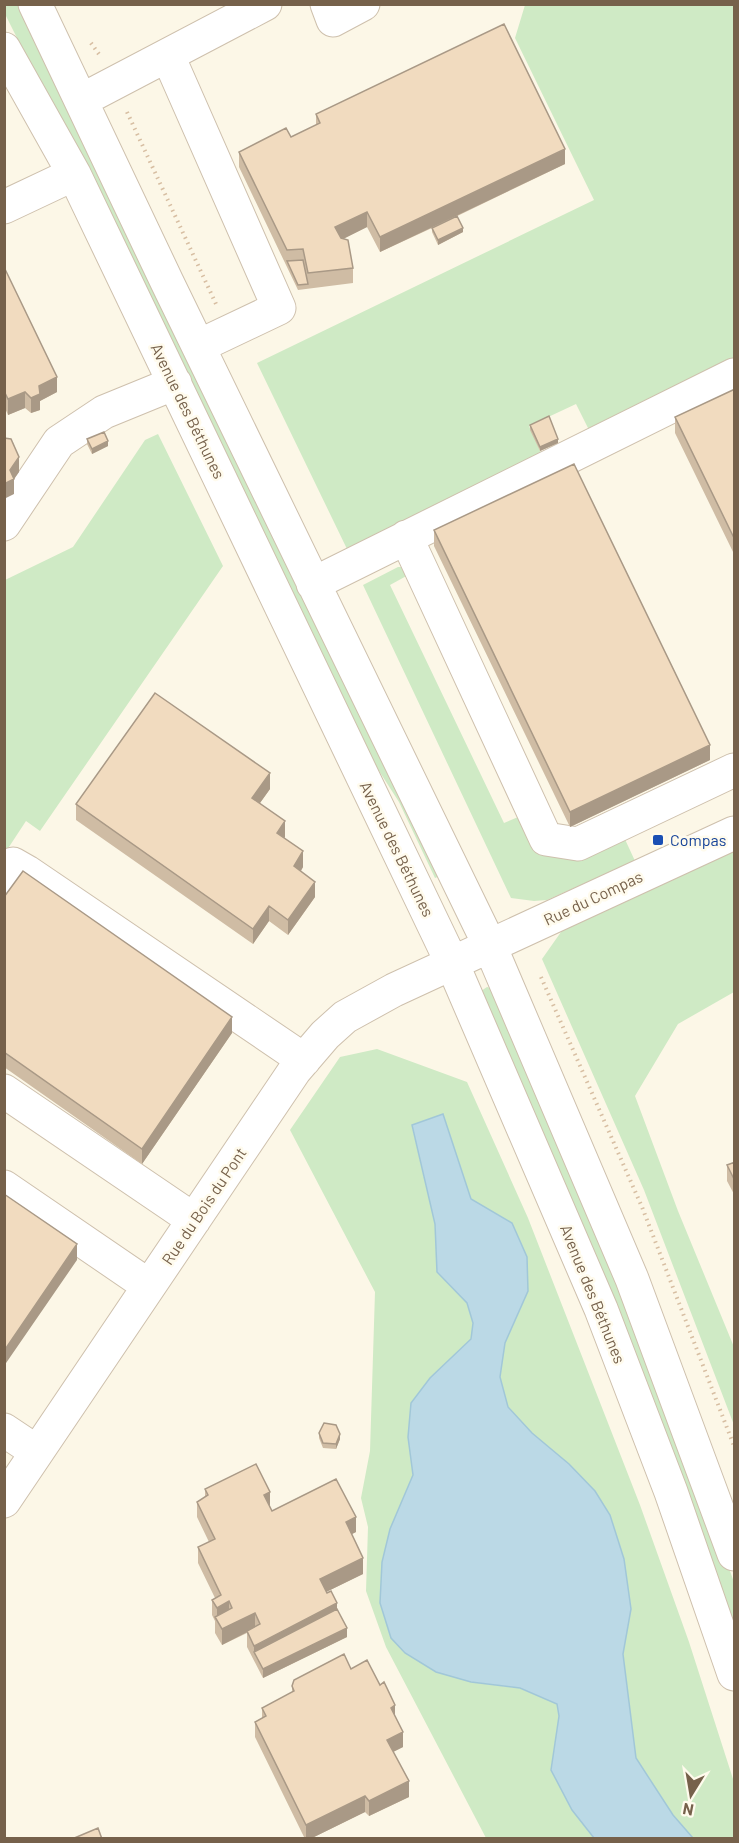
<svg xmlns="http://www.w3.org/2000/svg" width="739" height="1843" font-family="Barlow,sans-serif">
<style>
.green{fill:#cfeac5}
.water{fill:#bbd9e6;stroke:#a1c7d8;stroke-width:1.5}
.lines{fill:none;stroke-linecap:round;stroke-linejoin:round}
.minor-casing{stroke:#cec0ad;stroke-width:35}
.path{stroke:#d7bea2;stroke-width:4;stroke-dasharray:1.5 4.5;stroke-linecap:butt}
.minor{stroke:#fff;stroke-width:33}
.wall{fill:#cfbca4}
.shaded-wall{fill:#a99986}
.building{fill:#f1dbbf;stroke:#a99986;stroke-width:1.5}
.transit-dot{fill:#1a4fb4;stroke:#fffbed;stroke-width:2}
.labels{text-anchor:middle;stroke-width:5;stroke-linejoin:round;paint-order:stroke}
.street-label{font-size:16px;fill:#76614b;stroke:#fffbed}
.transit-label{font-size:16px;fill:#164399;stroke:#fffbed;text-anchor:start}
</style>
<rect width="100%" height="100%" fill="#fcf7e7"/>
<!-- green -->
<path class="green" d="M 5,5 L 23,5 L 443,875 L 435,878 L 399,802 L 345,718 L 54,112 L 5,14 Z
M 525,5 L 734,5 L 734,362 L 590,432 L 576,404 L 529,426 L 542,455 L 347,549 L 257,363 L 594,200 L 515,38 Z
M 158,434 L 223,566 L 40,831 L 26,821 L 5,853 L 5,580 L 73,547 L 145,440 Z
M 398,567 L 402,567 L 410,574 L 390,585 L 504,823 L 523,815 L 539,847 L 623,835 L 635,861 L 547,900 L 534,901 L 511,898 L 363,585 Z
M 734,850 L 734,992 L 678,1024 L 635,1096 L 678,1211 L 734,1347 L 734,1425 L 644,1190 L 542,959 L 561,932 L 577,922 Z
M 487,987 L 491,988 L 650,1352 L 734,1582 L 734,1642 L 481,991 Z
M 377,1049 L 467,1082 L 528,1218 L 640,1505 L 689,1642 L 734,1782 L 734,1838 L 693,1838 L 673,1815 L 636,1758 L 623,1654 L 631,1609 L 624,1559 L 610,1515 L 595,1491 L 569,1464 L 532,1433 L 508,1407 L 500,1377 L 505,1343 L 528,1291 L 512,1223 L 471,1199 L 443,1115 L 412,1126 L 435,1224 L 437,1272 L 467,1303 L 473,1323 L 471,1339 L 430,1378 L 408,1437 L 413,1475 L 390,1529 L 382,1562 L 471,1682 L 519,1688 L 558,1704 L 559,1716 L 551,1770 L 572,1810 L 594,1838 L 486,1838 L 386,1647 L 366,1591 L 368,1527 L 361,1498 L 370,1451 L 375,1292 L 290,1130 L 340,1057 Z"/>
<!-- water -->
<path class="water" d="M 443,1114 L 471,1199 L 512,1223 L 527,1257 L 528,1291 L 505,1343 L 500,1377 L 508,1407 L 532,1433 L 569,1464 L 595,1491 L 610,1515 L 624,1559 L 631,1609 L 623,1654 L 636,1758 L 673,1815 L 693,1838 L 594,1838 L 572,1810 L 551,1770 L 559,1716 L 557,1704 L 520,1688 L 471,1682 L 436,1672 L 405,1653 L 391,1638 L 380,1603 L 382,1562 L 390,1529 L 413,1475 L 408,1437 L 411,1403 L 430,1378 L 471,1339 L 473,1323 L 467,1303 L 437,1272 L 435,1224 L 412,1125 Z"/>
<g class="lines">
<defs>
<path id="minor" d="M 35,4 L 167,282 L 490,946 L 632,1279 L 734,1554
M 327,4 L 333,20 L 363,4
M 4,49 L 74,174 L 452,963 L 601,1309 L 671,1492 L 734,1674
M 168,56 L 279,308 L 199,346
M 82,100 L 265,4
M 4,207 L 74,174
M 4,524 L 59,442 L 104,412 L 175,383
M 406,537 L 546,839 L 578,844 L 734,770
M 313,584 L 734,375
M 4,877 L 13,864 L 27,872 L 304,1060
M 4,1091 L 194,1220
M 4,1187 L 149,1286
M 4,1430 L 37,1452
M 4,1501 L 295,1070 L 325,1035 L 345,1017 L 394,990 L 734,833"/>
</defs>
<!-- minor casing -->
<use href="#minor" class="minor-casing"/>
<!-- path -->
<path class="path" d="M 91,43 L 101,57
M 127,112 L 216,304
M 541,977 L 642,1207 L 734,1446"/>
<!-- minor -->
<use href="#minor" class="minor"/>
</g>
<!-- wall -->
<path class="wall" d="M 316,114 L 565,164 L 447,221 L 463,232 L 438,245 L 432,232 L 432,228 L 380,252 L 367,227 L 343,239 L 353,268 L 353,283 L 298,290 L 239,167 L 239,152 L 291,137 L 316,125 Z
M 4,267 L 57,392 L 40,401 L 40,410 L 31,413 L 25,408 L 8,415 L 4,406 Z
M 735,389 L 735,556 L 675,433 L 675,417 Z
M 530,425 L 558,443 L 540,451 L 530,430 Z
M 87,439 L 108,446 L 92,454 L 87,444 Z
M 434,530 L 710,760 L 570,827 L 434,546 Z
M 270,789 L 260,803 L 285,837 L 284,838 L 303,867 L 301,871 L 315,897 L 288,935 L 269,921 L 253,944 L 76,820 L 76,804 Z
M 4,897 L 232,1033 L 142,1164 L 4,1067 Z
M 735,1162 L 735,1196 L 727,1181 L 727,1165 Z
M 319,1433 L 340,1439 L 336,1449 L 323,1448 L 319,1438 Z
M 205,1489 L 270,1507 L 272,1511 L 356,1532 L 352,1534 L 363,1574 L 326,1592 L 337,1609 L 347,1637 L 263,1678 L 247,1647 L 247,1633 L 222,1645 L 215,1633 L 215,1621 L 212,1615 L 212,1600 L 215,1598 L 198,1563 L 198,1547 L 209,1542 L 197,1517 L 197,1502 L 205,1497 Z
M 351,1669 L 395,1717 L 403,1747 L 393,1752 L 409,1797 L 369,1816 L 365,1812 L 310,1839 L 305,1839 L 255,1737 L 255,1722 L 262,1718 L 262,1708 L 292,1693 L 292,1686 Z"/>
<!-- shaded-wall -->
<path class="shaded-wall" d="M 565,149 L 565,164 L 380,252 L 380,237 Z
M 367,212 L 367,227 L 335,243 L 335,227 Z
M 463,228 L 463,232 L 438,245 L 438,240 Z
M 57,377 L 57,392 L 40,401 L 40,410 L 31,413 L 31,398 L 39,386 Z
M 25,392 L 25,408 L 8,415 L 8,399 Z
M 558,439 L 558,443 L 540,451 L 540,447 Z
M 108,441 L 108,446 L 92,454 L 92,449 Z
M 19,457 L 19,472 L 14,479 L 14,494 L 4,499 L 4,484 L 10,470 Z
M 710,745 L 710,760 L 570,827 L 570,812 Z
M 270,773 L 270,789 L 252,814 L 252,798 Z
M 285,821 L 285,837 L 277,849 L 277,833 Z
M 303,851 L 303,867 L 294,882 L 294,866 Z
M 315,882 L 315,897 L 288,935 L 288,920 Z
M 269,906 L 269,921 L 253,944 L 253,929 Z
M 232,1017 L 232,1033 L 142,1164 L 142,1149 Z
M 77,1244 L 77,1260 L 4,1366 L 4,1351 Z
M 340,1434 L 340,1439 L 336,1449 L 336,1444 Z
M 270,1492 L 270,1507 L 264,1495 Z
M 356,1517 L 356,1532 L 346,1537 L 346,1522 Z
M 363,1558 L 363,1574 L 320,1595 L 320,1579 Z
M 229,1601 L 229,1617 L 217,1620 L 217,1608 Z
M 337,1603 L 337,1618 L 254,1652 L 254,1646 Z
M 255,1613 L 255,1628 L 222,1645 L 222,1629 Z
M 347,1628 L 347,1637 L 263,1678 L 263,1669 Z
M 395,1705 L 395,1721 L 391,1708 Z
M 403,1732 L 403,1747 L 387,1755 L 387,1740 Z
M 409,1781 L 409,1797 L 369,1816 L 369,1801 Z
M 365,1796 L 365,1812 L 310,1839 L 306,1839 L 306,1825 Z"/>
<!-- building -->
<path class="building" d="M 504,24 L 565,149 L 380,237 L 367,212 L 335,227 L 341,238 L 348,240 L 353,268 L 308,273 L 303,249 L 287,250 L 239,152 L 286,128 L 291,137 L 320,123 L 316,114 Z
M 457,216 L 463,228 L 438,240 L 432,228 Z
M 303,260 L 308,284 L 298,285 L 287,261 Z
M 4,267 L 57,377 L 39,386 L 40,394 L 31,398 L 25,392 L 8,399 L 4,391 Z
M 735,389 L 735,540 L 675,417 Z
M 549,416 L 558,439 L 540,447 L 530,425 Z
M 104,432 L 108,441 L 92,449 L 87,439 Z
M 4,438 L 11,439 L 19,457 L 10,470 L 14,479 L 4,484 Z
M 574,464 L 710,745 L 570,812 L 434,530 Z
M 155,693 L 270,773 L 252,798 L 285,821 L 277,833 L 303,851 L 294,866 L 315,882 L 288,920 L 269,906 L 253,929 L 76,804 Z
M 23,871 L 232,1017 L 142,1149 L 4,1052 L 4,897 Z
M 735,1162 L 735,1181 L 727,1165 Z
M 4,1194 L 77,1244 L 4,1351 Z
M 324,1423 L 336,1425 L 340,1434 L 336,1444 L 323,1443 L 319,1433 Z
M 256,1464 L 270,1492 L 264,1495 L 272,1511 L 336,1479 L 356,1517 L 346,1522 L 363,1558 L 320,1579 L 327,1593 L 331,1591 L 337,1603 L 254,1646 L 247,1631 L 260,1624 L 255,1613 L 222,1629 L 215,1617 L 232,1608 L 229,1601 L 217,1608 L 212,1600 L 221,1595 L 198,1547 L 215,1539 L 197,1502 L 208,1495 L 205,1489 Z
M 337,1609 L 347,1628 L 263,1669 L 254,1652 Z
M 344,1654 L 351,1669 L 367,1660 L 380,1685 L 384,1682 L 395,1705 L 391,1708 L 403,1732 L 387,1740 L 409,1781 L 369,1801 L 365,1796 L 306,1825 L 255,1722 L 266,1716 L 262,1708 L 294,1691 L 292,1686 L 294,1680 Z
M 98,1828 L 102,1839 L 72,1839 Z"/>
<!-- markers -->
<rect class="transit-dot" x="652" y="834" width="12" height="12" rx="3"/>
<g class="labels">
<!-- street labels -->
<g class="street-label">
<text transform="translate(188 411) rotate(64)" y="6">Avenue des Béthunes</text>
<text transform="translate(397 849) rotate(64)" y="6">Avenue des Béthunes</text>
<text transform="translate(593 898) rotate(-25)" y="6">Rue du Compas</text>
<text transform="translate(204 1206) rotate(-56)" y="6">Rue du Bois du Pont</text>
<text transform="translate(593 1294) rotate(68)" y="6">Avenue des Béthunes</text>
</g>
<!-- transit labels -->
<g class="transit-label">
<text x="670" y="846">Compas</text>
</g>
</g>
<!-- border -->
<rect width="739" height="1843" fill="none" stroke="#76614b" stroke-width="12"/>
<!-- north arrow -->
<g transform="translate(691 1795) rotate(191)" stroke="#fffbed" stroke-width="4.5" paint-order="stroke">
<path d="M0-4.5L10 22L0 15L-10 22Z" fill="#76614b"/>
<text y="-9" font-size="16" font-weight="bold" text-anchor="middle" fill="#76614b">N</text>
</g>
</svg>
